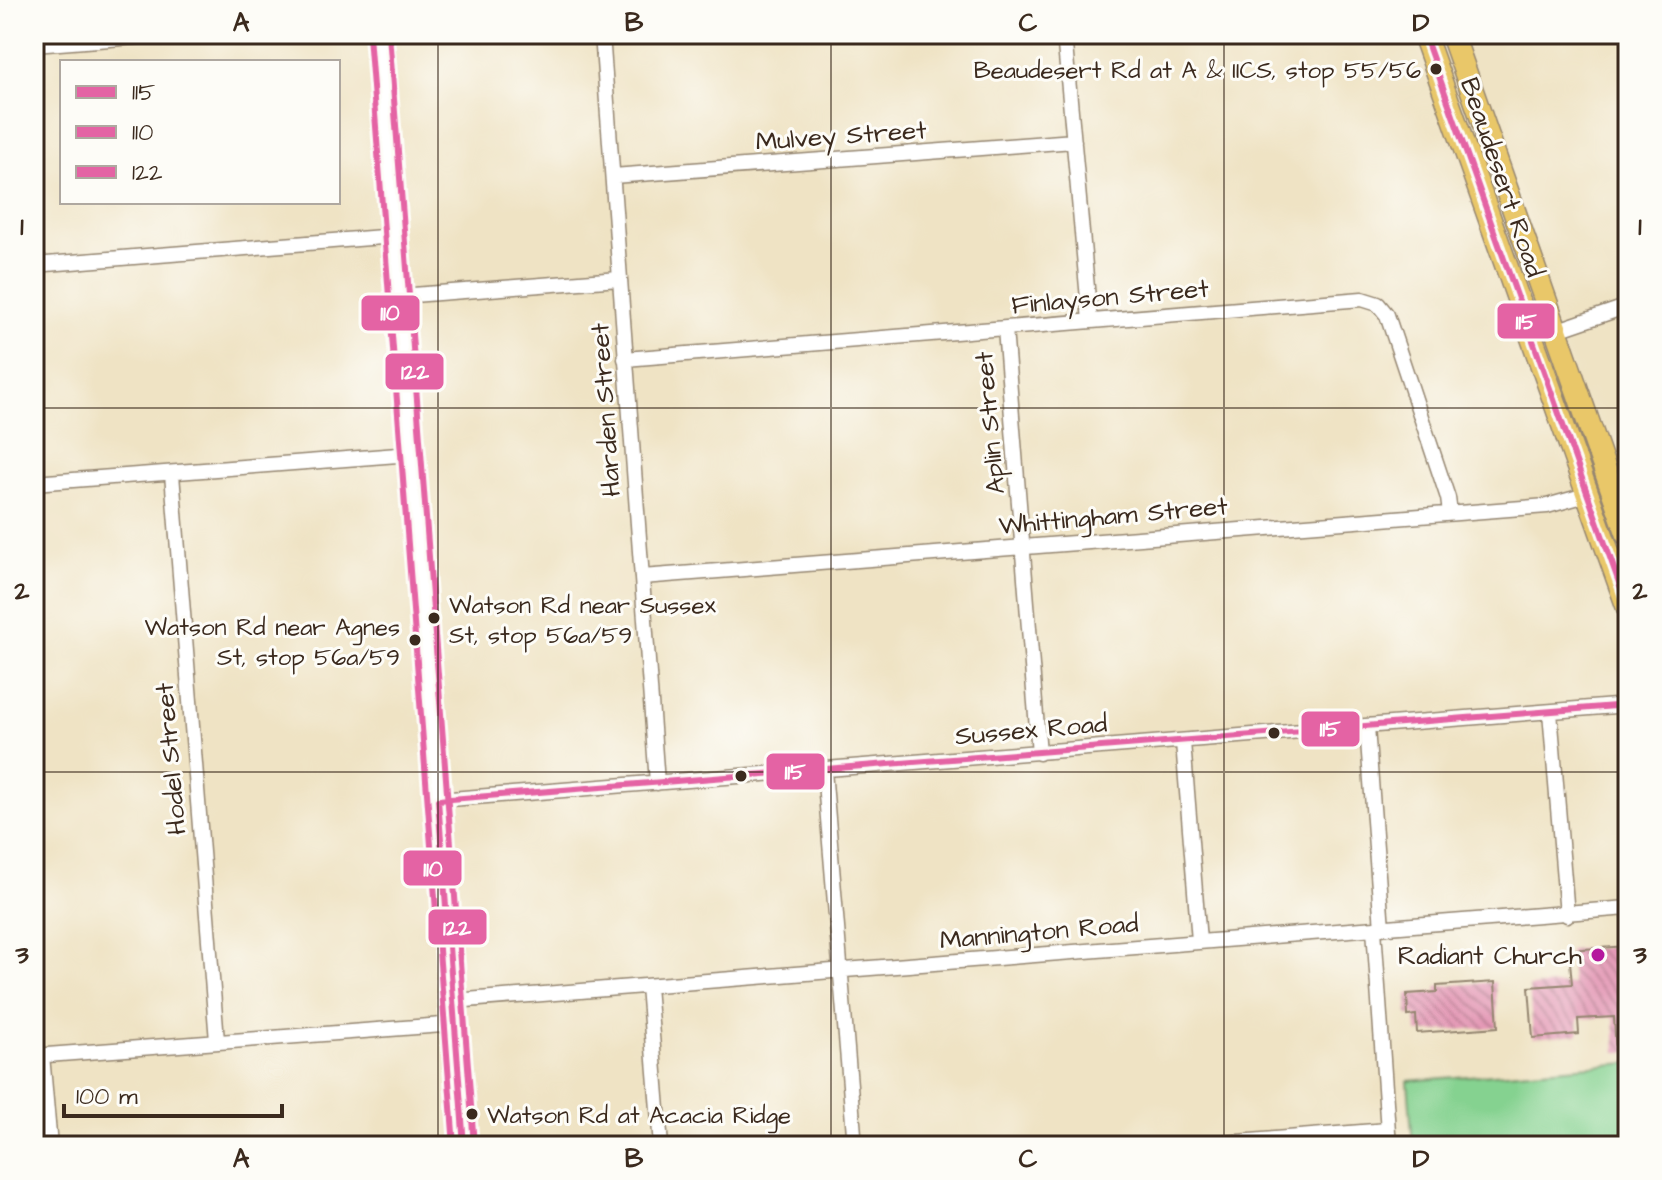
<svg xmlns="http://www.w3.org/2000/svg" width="1662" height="1180" font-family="'Architects Daughter',sans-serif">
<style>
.green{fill:#85d290;stroke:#607e57;stroke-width:2}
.building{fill:url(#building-back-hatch)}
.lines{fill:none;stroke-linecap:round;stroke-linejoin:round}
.minor-casing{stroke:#958671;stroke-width:17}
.highway-casing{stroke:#958671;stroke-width:25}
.minor{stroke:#fff;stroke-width:14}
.highway{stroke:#e9c769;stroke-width:22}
.bus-1-casing{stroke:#fdfcf7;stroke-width:12}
.bus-2-casing{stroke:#fdfcf7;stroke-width:12}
.bus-3-casing{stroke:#fdfcf7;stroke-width:12}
.bus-1{stroke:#e463a4;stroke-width:6}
.bus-2{stroke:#e463a4;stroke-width:6}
.bus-3{stroke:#e463a4;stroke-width:6}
.grid{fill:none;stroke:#3b2a1e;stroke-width:2;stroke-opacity:0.55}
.bus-dot{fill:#3b2a1e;stroke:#fdfcf7;stroke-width:3}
.poi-dot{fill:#b5179e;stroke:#fdfcf7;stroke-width:3}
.labels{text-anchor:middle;stroke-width:6;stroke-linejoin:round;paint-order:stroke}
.bus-label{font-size:24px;fill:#3b2a1e;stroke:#fdfcf7;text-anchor:end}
.street-label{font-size:26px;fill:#3b2a1e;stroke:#fdfcf7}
.poi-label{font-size:26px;fill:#3b2a1e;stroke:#fdfcf7;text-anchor:end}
.line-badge{stroke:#fdfcf7;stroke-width:3}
.badge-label{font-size:22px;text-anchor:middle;font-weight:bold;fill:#fff}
.neatline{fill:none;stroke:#3b2a1e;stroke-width:3}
.grid-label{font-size:26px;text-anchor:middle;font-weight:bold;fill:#3b2a1e}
</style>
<defs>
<pattern id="building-back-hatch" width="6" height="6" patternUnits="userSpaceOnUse" patternTransform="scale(2)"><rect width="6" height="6" fill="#e499b6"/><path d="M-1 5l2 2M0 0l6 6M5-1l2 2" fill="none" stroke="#ba7d93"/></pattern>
</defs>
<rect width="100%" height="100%" fill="#fdfcf7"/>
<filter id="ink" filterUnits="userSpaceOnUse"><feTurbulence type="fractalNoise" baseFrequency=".0125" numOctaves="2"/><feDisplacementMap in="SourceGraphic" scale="16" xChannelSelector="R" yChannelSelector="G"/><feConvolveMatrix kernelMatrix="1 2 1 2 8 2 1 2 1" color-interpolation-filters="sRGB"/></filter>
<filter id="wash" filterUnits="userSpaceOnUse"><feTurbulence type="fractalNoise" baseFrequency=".006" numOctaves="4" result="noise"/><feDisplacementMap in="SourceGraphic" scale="32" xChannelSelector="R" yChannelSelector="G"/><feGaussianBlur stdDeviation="1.8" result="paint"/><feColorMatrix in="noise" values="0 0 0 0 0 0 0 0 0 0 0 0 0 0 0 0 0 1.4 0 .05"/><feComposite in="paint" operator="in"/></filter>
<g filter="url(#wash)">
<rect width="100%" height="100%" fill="#efe3c4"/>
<!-- green -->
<path class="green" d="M 1628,1063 L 1628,1146 L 1413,1146 L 1408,1081 Z"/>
<g id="blocks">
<!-- building -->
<path class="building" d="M 1628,946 L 1628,1052 L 1616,1052 L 1614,1017 L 1578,1019 L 1579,1034 L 1533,1038 L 1529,987 L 1572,984 L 1569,950 Z
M 1495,982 L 1498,1027 L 1417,1033 L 1416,1015 L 1408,1016 L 1407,994 L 1437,992 L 1437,986 Z"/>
</g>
</g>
<g filter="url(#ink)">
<use href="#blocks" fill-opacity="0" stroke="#958671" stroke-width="2"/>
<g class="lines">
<defs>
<path id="minor" d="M 379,34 L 464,1146
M 602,34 L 657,783
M 1064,34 L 1090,321
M 34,45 L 173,34
M 613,176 L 1074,141
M 34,265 L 395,236
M 400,296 L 619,279
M 1005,329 L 1039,753
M 1555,331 L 1628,306
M 625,359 L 1362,299 L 1378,304 L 1387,315 L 1448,498 L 1450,513
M 172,474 L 217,1041
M 34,483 L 411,454
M 642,577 L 1547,506 L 1586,495
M 1550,712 L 1567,915
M 1367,727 L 1382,928
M 1183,742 L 1199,941
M 824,770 L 855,1146
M 438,800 L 1628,705
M 1374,929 L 1389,1146
M 648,986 L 661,1146
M 454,1001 L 1628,908
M 42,1055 L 50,1146
M 34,1056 L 456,1024
M 1187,1146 L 1387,1130"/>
<path id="highway" d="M 1424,34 L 1628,608
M 1452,34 L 1628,535"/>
</defs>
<!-- minor casing -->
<use href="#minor" class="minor-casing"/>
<!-- highway casing -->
<use href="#highway" class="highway-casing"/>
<!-- minor -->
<use href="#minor" class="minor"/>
<!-- highway -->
<use href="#highway" class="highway"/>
<defs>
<path id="bus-1" d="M 1424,34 L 1628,608
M 438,800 L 1628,705
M 438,800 L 464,1146"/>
<path id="bus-2" d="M 369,35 L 454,1146"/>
<path id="bus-3" d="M 389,34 L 474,1145"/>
</defs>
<!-- bus-1 casing -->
<use href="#bus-1" class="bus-1-casing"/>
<!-- bus-2 casing -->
<use href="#bus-2" class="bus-2-casing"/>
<!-- bus-3 casing -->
<use href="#bus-3" class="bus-3-casing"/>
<!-- bus-1 -->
<use href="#bus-1" class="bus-1"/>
<!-- bus-2 -->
<use href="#bus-2" class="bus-2"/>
<!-- bus-3 -->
<use href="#bus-3" class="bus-3"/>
</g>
</g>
<!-- grid -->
<path class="grid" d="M 438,34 L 438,1146M 831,34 L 831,1146M 1224,34 L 1224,1146M 34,408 L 1628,408M 34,772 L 1628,772"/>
<!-- markers -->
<g class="bus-dot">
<circle cx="1436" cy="69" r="7"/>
<circle cx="434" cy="618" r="7"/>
<circle cx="415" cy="640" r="7"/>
<circle cx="1274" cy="733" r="7"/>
<circle cx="741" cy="776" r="7"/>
<circle cx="472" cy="1114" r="7"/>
</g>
<circle class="poi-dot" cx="1598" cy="955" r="8"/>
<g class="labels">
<!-- bus labels -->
<g class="bus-label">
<text x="1421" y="78">Beaudesert Rd at A &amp; IICS, stop 55/56</text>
<text x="449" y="613" text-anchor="start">Watson Rd near Sussex<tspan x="449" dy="30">St, stop 56a/59</tspan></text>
<text x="400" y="635">Watson Rd near Agnes<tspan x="400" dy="30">St, stop 56a/59</tspan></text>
<text x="487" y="1123" text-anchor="start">Watson Rd at Acacia Ridge</text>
</g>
<!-- street labels -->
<g class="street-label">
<text transform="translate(841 135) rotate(-4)" y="9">Mulvey Street</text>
<text transform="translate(1503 177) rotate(71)" y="9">Beaudesert Road</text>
<text transform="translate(1110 296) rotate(-5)" y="9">Finlayson Street</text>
<text transform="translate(605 410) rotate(-94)" y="9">Harden Street</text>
<text transform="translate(989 423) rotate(-95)" y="9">Aplin Street</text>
<text transform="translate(1113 515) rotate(-5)" y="9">Whittingham Street</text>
<text transform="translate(1031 729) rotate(-5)" y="9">Sussex Road</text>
<text transform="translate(170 759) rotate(-95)" y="9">Hodel Street</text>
<text transform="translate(1039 931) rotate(-5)" y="9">Mannington Road</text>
</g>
<!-- poi labels -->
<g class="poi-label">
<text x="1582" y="964">Radiant Church</text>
</g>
</g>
<g class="line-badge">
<rect x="360" y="294" width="61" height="38" rx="8" fill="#e463a4"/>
<rect x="1496" y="302" width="60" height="38" rx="8" fill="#e463a4"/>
<rect x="384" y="352" width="61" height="39" rx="8" fill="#e463a4"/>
<rect x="1300" y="710" width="61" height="38" rx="8" fill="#e463a4"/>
<rect x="765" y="752" width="61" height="39" rx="8" fill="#e463a4"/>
<rect x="402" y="849" width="61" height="38" rx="8" fill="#e463a4"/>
<rect x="427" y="908" width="61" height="38" rx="8" fill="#e463a4"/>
</g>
<g class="badge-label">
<text x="390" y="320">110</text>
<text x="1526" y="329">115</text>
<text x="415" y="379">122</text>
<text x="1330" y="736">115</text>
<text x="795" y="779">115</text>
<text x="433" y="876">110</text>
<text x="457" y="935">122</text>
</g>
<!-- margin -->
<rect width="1662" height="1180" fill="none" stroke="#fdfcf7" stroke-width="88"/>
<!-- legend -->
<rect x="60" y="60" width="280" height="144" fill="#fdfcf7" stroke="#afa8a0" stroke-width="2"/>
<rect x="76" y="86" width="40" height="12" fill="#e463a4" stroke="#afa8a0" stroke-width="2"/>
<text x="132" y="100" font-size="24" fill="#3b2a1e">115</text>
<rect x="76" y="126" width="40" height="12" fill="#e463a4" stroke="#afa8a0" stroke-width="2"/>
<text x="132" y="140" font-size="24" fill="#3b2a1e">110</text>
<rect x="76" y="166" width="40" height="12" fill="#e463a4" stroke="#afa8a0" stroke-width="2"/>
<text x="132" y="180" font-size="24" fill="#3b2a1e">122</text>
<!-- scale -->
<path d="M64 1104v12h218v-12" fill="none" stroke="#3b2a1e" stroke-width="4"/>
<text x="76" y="1104" font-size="24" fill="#3b2a1e" stroke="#fdfcf7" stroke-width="6" paint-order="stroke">100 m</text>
<rect x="44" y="44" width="1574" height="1092" class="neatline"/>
<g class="grid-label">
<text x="241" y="31">A</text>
<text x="634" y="31">B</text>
<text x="1028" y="31">C</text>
<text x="1421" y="31">D</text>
<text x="22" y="235">1</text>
<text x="1640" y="235">1</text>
<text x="22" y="599">2</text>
<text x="1640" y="599">2</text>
<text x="22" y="963">3</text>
<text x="1640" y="963">3</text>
<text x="241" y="1167">A</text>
<text x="634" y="1167">B</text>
<text x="1028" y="1167">C</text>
<text x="1421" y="1167">D</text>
</g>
</svg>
